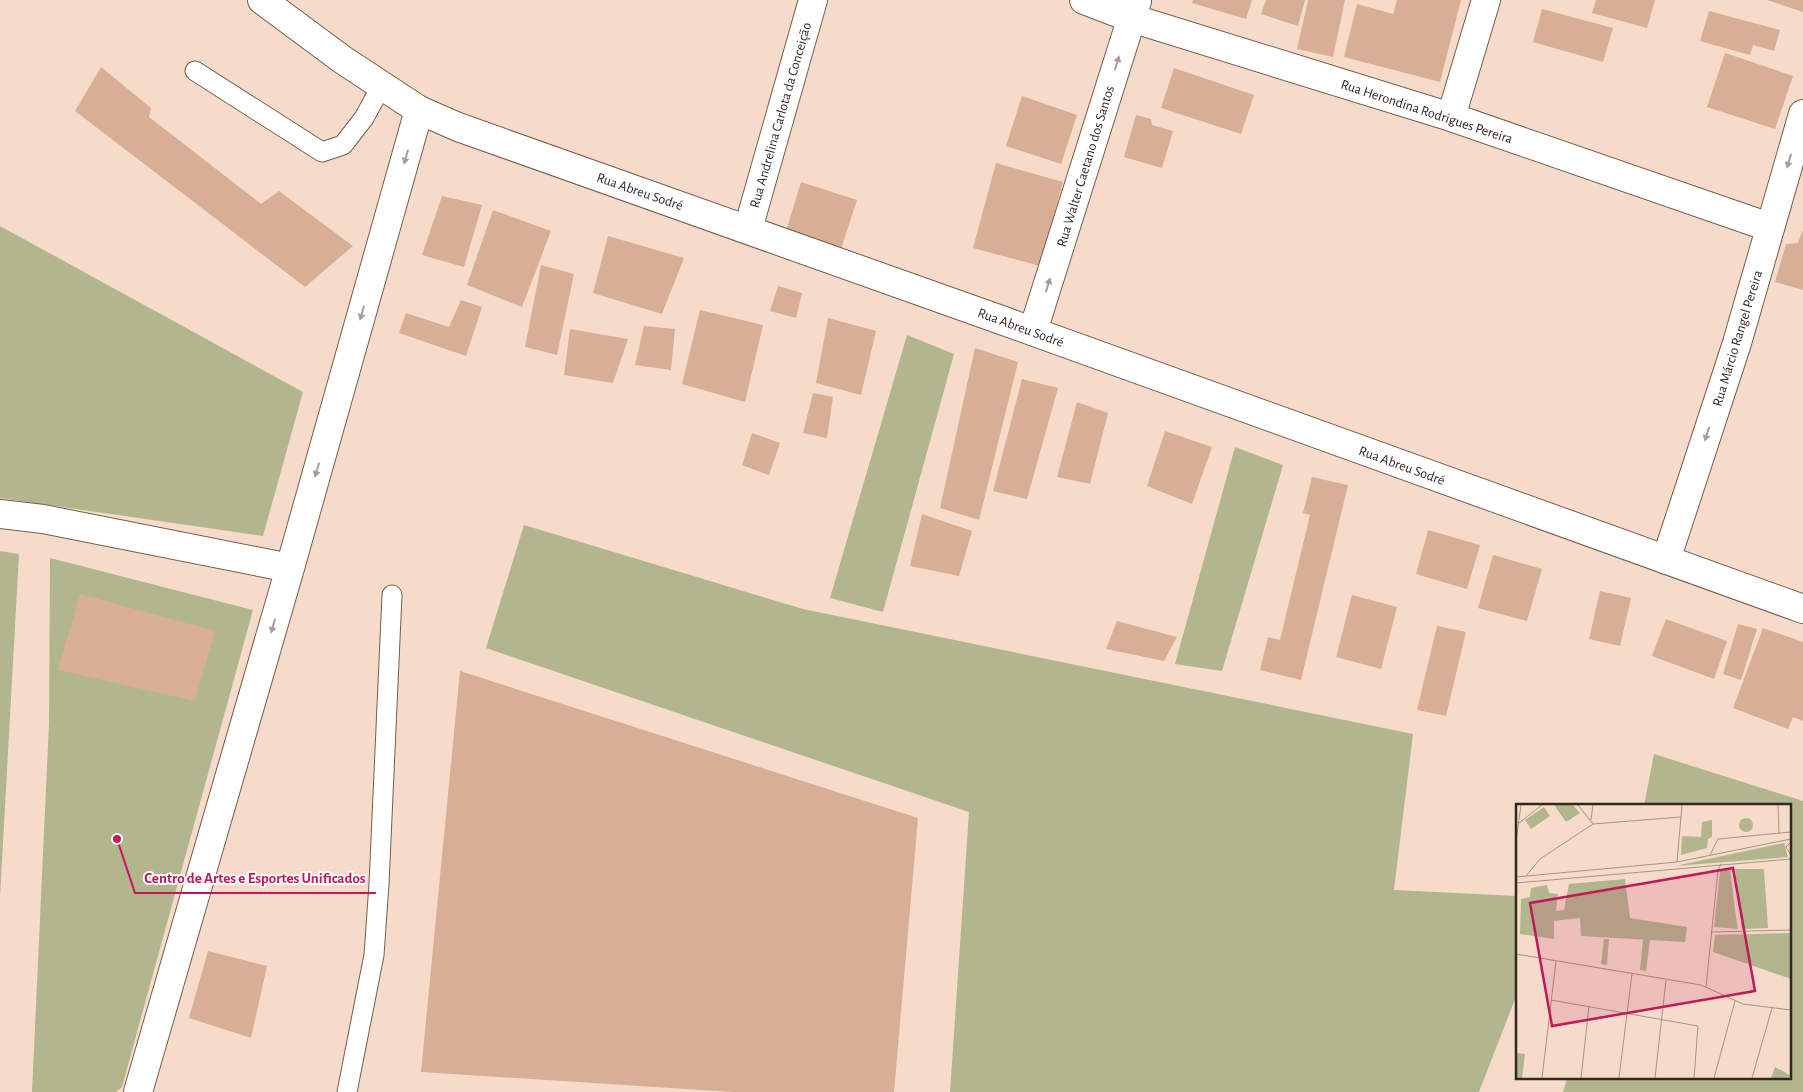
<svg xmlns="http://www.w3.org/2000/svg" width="1803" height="1092" font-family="'Alegreya Sans',sans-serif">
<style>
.green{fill:#b2b68d}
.building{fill:#d8ae94}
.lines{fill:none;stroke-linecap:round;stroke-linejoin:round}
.lane-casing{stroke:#755e4f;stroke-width:21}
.street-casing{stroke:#755e4f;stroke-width:30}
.secondary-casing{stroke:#755e4f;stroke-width:30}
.lane{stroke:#fff;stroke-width:19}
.street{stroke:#fff;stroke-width:28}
.secondary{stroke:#fff;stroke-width:28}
.oneway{fill:#a39e9b}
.labels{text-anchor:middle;stroke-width:4;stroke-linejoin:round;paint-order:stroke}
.street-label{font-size:14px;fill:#322821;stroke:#fff}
.inset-road{fill:none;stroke:#a89386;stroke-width:1}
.view{fill:#c2185b;fill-opacity:0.15;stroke:#c2185b;stroke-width:2.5}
.inset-edge{fill:none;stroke:#322821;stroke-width:2.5}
.leader{fill:none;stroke:#c2185b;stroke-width:2}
.callout-dot{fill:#c2185b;stroke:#fff;stroke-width:2}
.callout-label{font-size:15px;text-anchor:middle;font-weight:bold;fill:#c2185b;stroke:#fff;stroke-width:4;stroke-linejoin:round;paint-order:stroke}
</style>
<rect width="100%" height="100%" fill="#f6dbca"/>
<!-- green -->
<path class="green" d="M 0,226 L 303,392 L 263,536 L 0,498 Z
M 907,335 L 954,354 L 883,612 L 830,598 Z
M 1235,447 L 1283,465 L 1222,671 L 1175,664 Z
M 524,525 L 803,609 L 1413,734 L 1394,890 L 1517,896 L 1517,994 L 1479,1092 L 950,1092 L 969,812 L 486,648 Z
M 0,551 L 19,554 L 0,897 Z
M 50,558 L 253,610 L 122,1087 L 116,1092 L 32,1092 L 49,723 Z
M 1654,754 L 1803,801 L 1803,1092 L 1563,1092 L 1567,1078 L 1789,1078 L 1789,806 L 1644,806 Z"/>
<!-- building -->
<path class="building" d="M 1193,0 L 1252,0 L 1246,19 L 1192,3 Z
M 1266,0 L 1305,0 L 1298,26 L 1261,14 Z
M 1308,0 L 1345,0 L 1333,57 L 1297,49 Z
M 1397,0 L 1461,0 L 1440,82 L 1344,57 L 1357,4 L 1393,14 Z
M 1596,0 L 1655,0 L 1647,28 L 1592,13 Z
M 1767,0 L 1803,0 L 1803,12 Z
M 1542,9 L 1613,28 L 1603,62 L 1533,42 Z
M 1709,11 L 1780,30 L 1774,51 L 1753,45 L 1750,55 L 1700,41 Z
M 1725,53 L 1793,76 L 1775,129 L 1707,107 Z
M 101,67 L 151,108 L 149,117 L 261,204 L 279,191 L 353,246 L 305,287 L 75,111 Z
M 1174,68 L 1254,95 L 1241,134 L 1161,108 Z
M 1022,96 L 1077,115 L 1061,164 L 1006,146 Z
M 1136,115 L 1151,119 L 1152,125 L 1173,131 L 1162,168 L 1124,157 Z
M 996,163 L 1063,182 L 1040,266 L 973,248 Z
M 801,182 L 857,200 L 841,249 L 786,231 Z
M 442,196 L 482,205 L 464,267 L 422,255 Z
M 493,210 L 551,231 L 522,307 L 467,285 Z
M 1803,230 L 1803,290 L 1775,282 L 1786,244 L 1798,243 Z
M 608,236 L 684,258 L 662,314 L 593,293 Z
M 541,265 L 574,274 L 557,355 L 525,347 Z
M 778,286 L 802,293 L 796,318 L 770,311 Z
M 461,300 L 482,307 L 466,356 L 399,333 L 406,313 L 449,327 Z
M 700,310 L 763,325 L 745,402 L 682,384 Z
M 828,318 L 876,331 L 861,395 L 816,383 Z
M 644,326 L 675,329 L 671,370 L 635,365 Z
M 570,329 L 628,339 L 613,383 L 564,375 Z
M 975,348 L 1018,362 L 979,520 L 940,508 Z
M 1022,379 L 1058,388 L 1027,499 L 993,491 Z
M 813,393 L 833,397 L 827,438 L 803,433 Z
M 1077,402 L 1108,413 L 1090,484 L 1057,477 Z
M 1165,431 L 1212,447 L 1192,504 L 1147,486 Z
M 752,433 L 780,443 L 769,475 L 742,465 Z
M 1312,477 L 1348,485 L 1301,680 L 1260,670 L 1268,637 L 1280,640 L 1310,515 L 1303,513 Z
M 922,514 L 972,531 L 959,576 L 910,566 Z
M 1428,530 L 1480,545 L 1467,589 L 1416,574 Z
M 1493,555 L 1542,569 L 1527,621 L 1478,608 Z
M 1600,591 L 1631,598 L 1620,646 L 1589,639 Z
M 80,594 L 215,631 L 195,701 L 58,670 Z
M 1352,595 L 1397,607 L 1381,669 L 1336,657 Z
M 1666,619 L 1727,641 L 1714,679 L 1652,656 Z
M 1117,621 L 1177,637 L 1164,661 L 1106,649 Z
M 1738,624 L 1757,629 L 1741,680 L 1723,674 Z
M 1437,626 L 1466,632 L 1446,716 L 1417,710 Z
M 1763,628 L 1803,642 L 1803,721 L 1793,717 L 1788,729 L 1733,708 Z
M 460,671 L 918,818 L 894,1092 L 733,1092 L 421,1072 Z
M 208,951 L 267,966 L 251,1038 L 189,1018 Z"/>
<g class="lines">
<defs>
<path id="lane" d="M 195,71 L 322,152 L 343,145 L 364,118 L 382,85
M 347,1092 L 374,955 L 379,884 L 392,595"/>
<path id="street" d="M 1084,0 L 1131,18 L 1451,117 L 1769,227
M 1451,117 L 1486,0
M 748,229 L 813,0
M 1033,331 L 1137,1
M 0,514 L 43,519 L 290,568
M 1666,560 L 1737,343 L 1803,114
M 138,1092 L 290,568 L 419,110"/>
<path id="secondary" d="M 262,0 L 343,60 L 419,110 L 458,127 L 1004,321 L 1803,609"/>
</defs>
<!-- lane casing -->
<use href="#lane" class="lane-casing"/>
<!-- street casing -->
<use href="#street" class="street-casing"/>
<!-- secondary casing -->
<use href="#secondary" class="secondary-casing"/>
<!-- lane -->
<use href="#lane" class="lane"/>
<!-- street -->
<use href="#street" class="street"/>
<!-- secondary -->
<use href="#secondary" class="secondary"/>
</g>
<!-- one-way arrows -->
<defs><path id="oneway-solid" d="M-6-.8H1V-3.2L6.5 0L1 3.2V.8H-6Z" transform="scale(1.25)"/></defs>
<g class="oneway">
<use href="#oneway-solid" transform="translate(1117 63) rotate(-73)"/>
<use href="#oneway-solid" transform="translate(406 157) rotate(106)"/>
<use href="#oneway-solid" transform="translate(1789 161) rotate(107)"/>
<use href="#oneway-solid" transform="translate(1048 285) rotate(-73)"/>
<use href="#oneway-solid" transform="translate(362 313) rotate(106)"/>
<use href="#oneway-solid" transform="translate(1707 434) rotate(108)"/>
<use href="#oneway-solid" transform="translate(317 470) rotate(106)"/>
<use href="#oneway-solid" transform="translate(273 626) rotate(106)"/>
</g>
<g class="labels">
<!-- street labels -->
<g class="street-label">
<text transform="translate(1427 111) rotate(18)" y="5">Rua Herondina Rodrigues Pereira</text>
<text transform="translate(780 115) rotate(-74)" y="5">Rua Andrelina Carlota da Conceição</text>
<text transform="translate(1085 166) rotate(-73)" y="5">Rua Walter Caetano dos Santos</text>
<text transform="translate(640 191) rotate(19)" y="5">Rua Abreu Sodré</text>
<text transform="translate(1021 327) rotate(20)" y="5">Rua Abreu Sodré</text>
<text transform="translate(1737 338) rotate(-73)" y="5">Rua Márcio Rangel Pereira</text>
<text transform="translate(1402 465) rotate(20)" y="5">Rua Abreu Sodré</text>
</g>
</g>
<!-- overview -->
<g transform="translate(1516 804)">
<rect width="275" height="275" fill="#f6dbca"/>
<path d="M 38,1 L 57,1 L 64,9 L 50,18 ZM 28,3 L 34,12 L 15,25 L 9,16 ZM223 21a7 7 0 1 1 14 0a7 7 0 1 1-14 0ZM 196,16 L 196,33 L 192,35 L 191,44 L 165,51 L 166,32 L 185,33 L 186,18 ZM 268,39 L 272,53 L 159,62 ZM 214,64 L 219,106 L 222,125 L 198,123 L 204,67 ZM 219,65 L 248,65 L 252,124 L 226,125 ZM 109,75 L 114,114 L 171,123 L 169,138 L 65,132 L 64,114 L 38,117 L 38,135 L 4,130 L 5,95 L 14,93 L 15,84 L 31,81 L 33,89 L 42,90 L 40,107 L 48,106 L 53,80 ZM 275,129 L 275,175 L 197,148 L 199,131 ZM 88,135 L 93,135 L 91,161 L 85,160 ZM 127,135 L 134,136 L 130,167 L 124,166 ZM 0,249 L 9,250 L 6,274 L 0,274 ZM 259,263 L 274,271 L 273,274 L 255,274 Z" fill="#b2b68d"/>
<path class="inset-road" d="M 62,1 L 77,20M 262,1 L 263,29M 75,16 L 77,1M 3,19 L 26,1M 0,37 L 5,1M 275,38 L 270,43 L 275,51M 194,51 L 202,35 L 275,28M 161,58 L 166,1M 10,72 L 24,55 L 77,20 L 165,13M 0,73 L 161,58 L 275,35M 0,79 L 275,55M 195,128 L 275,126M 0,150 L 185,181 L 227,200 L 275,206M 190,183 L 202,66 L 205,60M 35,196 L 182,222 L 178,274M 26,274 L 40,157M 65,274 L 73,202M 103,274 L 116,170M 139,274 L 150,176M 198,274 L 219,197M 236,274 L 256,204"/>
<path class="view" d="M 217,64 L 239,187 L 36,222 L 14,99 Z"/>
<rect width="275" height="275" class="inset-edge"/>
</g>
<!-- callouts -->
<path class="leader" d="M117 839L135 893H376"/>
<circle class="callout-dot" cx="117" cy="839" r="5"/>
<g class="callout-label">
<text x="255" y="883">Centro de Artes e Esportes Unificados</text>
</g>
</svg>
